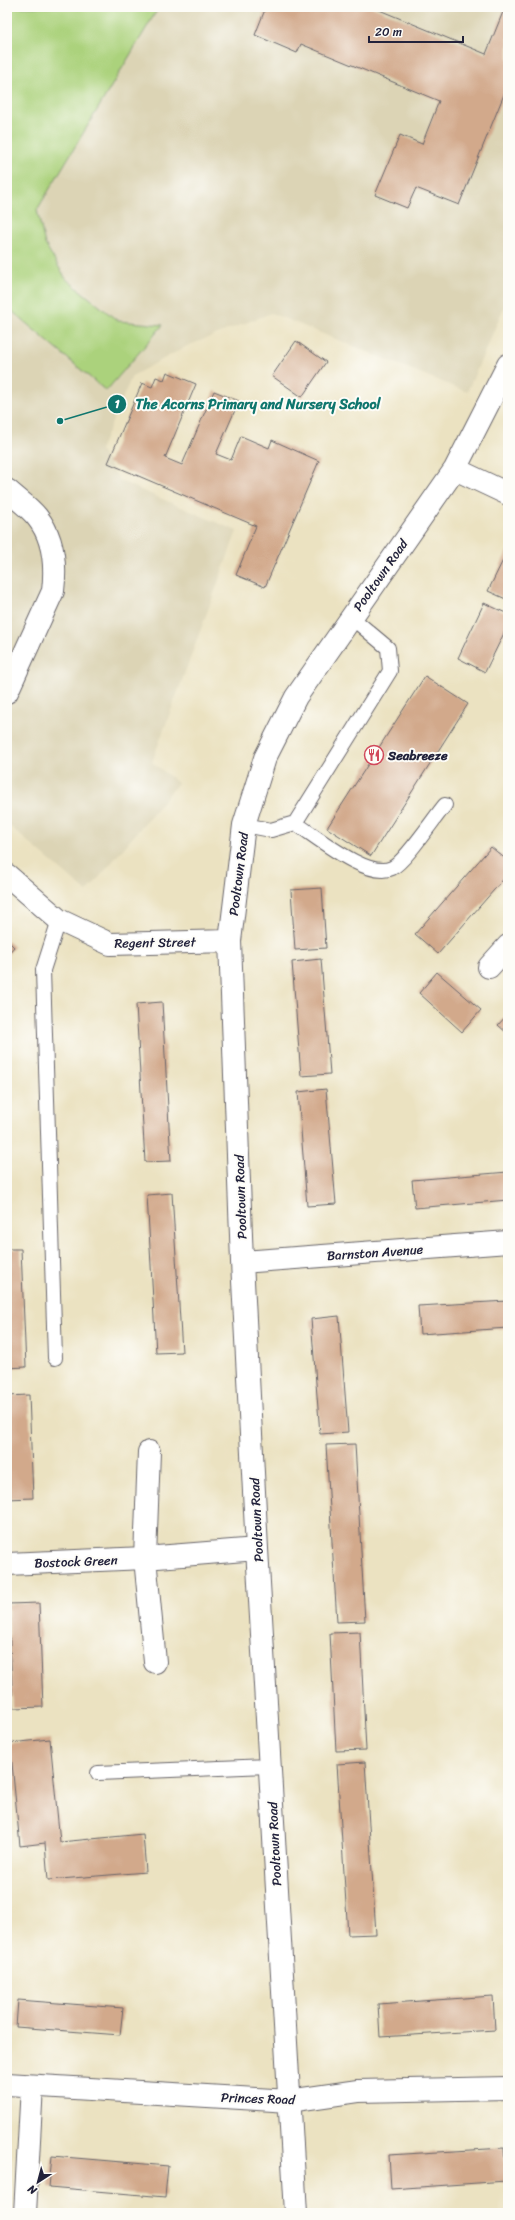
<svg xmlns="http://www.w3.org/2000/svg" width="515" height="2220" font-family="Sriracha,sans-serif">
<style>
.built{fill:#dcd4b5}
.green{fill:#abd27c;stroke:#667a5c}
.building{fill:#d2a98b}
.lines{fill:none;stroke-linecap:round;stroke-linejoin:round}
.service-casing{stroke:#68656a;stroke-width:16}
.minor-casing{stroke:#68656a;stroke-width:24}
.service{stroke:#fff;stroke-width:14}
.minor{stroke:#fff;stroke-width:22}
.labels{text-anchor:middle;stroke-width:4;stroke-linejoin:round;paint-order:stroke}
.street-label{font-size:13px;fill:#22223b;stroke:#fdfcf7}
.poi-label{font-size:13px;font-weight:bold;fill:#22223b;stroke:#fdfcf7;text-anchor:start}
.leader{fill:none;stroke:#0f766e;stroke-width:1.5}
.callout-dot{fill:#0f766e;stroke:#fdfcf7;stroke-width:1.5}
.mark-label{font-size:12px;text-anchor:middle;font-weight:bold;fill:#fff}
.callout-label{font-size:14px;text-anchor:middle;font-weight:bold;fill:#0f766e;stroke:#fdfcf7;stroke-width:4;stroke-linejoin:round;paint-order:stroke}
</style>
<rect width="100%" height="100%" fill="#fdfcf7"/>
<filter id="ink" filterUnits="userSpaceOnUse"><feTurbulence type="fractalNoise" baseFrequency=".025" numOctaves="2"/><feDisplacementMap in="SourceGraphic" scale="8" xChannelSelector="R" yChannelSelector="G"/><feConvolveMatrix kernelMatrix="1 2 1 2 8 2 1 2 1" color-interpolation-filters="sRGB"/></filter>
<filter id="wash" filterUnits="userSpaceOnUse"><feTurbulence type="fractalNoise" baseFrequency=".012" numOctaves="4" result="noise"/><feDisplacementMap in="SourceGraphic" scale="16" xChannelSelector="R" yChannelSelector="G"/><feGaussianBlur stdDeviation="0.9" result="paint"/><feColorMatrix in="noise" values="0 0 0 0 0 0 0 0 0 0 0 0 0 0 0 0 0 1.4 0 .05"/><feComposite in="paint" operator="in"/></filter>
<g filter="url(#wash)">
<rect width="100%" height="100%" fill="#ebe2c1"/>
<!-- built -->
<path class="built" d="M 7,7 L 508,7 L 508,298 L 467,392 L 271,313 L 187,346 L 132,376 L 100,450 L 120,481 L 237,531 L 152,762 L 178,783 L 87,892 L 7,824 Z"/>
<!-- green -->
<path class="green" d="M 7,7 L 159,7 L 37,210 L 45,244 L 66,279 L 118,321 L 163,325 L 106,391 L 7,307 Z"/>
<g id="blocks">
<!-- building -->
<path class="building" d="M 266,7 L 372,7 L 486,54 L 505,7 L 508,7 L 508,94 L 505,92 L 459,205 L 416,188 L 407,208 L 375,195 L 400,135 L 422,144 L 439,101 L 301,44 L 297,53 L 255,35 Z
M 296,341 L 326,362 L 302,397 L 272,376 Z
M 167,372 L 196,384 L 165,458 L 182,465 L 214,391 L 239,401 L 216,454 L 231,460 L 241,436 L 269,448 L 272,440 L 319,461 L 265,587 L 236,575 L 256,526 L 108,463 L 142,383 L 152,387 L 156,377 L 164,380 Z
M 508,550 L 508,600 L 488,591 Z
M 484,603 L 508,614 L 508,625 L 485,672 L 458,658 Z
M 425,676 L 468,704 L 371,856 L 327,828 Z
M 491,847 L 508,861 L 508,874 L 438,954 L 415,934 Z
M 322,888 L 326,948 L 295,950 L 291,890 Z
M 7,940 L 14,947 L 7,955 Z
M 321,959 L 330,1074 L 301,1076 L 292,962 Z
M 437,972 L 481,1010 L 462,1032 L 419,993 Z
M 162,1002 L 171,1161 L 145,1162 L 136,1004 Z
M 508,1014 L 508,1034 L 498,1025 Z
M 326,1089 L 336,1204 L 307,1206 L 298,1092 Z
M 508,1172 L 508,1200 L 415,1208 L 412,1180 Z
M 172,1193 L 182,1352 L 156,1353 L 147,1195 Z
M 7,1249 L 21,1249 L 26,1367 L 7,1368 Z
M 508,1301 L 508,1328 L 420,1334 L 418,1306 Z
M 339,1316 L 348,1432 L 320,1434 L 311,1319 Z
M 29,1395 L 33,1498 L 7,1499 L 7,1396 Z
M 355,1444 L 365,1621 L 337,1622 L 326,1445 Z
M 39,1603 L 43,1707 L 13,1708 L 8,1604 Z
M 360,1632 L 366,1750 L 336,1751 L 330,1633 Z
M 50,1739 L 60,1842 L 143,1834 L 146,1872 L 48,1880 L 45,1843 L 20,1846 L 10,1743 Z
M 365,1762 L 376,1934 L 348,1935 L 337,1764 Z
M 493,1996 L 495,2030 L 380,2037 L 378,2004 Z
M 18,2000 L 123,2008 L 120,2035 L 16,2027 Z
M 504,2148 L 506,2181 L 391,2189 L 389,2155 Z
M 52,2156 L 168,2166 L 165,2197 L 49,2187 Z"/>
</g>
</g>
<g filter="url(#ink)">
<use href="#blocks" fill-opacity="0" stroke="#68656a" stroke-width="1"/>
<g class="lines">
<defs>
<path id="service" d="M 295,823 C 316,836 368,880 392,868 C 405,862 434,818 445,805
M 244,825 L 271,830 L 295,823 L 390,671 L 388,648 L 351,617
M 55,1358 L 43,970 L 59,920
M 98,1773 L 270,1766"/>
<path id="minor" d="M 455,469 L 508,494
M 7,490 C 17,499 29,507 37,517 C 54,538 56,566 53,591 L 7,692
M 7,875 L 59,920 L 110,944 L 230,941
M 489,967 L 508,946
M 242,1262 L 508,1242
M 149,1452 L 145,1558 L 155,1662
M 7,1564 L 145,1558 L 257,1549
M 7,2084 L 289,2101 L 358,2091 L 508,2088
M 25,2213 L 32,2086
M 296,2213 L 257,1549 L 242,1262 L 230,941 L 244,825 L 265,758 L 296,697 L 455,469 L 508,365"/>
</defs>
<!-- service casing -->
<use href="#service" class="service-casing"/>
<!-- minor casing -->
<use href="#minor" class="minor-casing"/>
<!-- service -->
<use href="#service" class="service"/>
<!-- minor -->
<use href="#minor" class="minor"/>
</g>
</g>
<!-- icons -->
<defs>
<symbol id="restaurant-ring" viewBox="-11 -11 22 22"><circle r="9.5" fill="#fdfcf7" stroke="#d1495b" stroke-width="1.5"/><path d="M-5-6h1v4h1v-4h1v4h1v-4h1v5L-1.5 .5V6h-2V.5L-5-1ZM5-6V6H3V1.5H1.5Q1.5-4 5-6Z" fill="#d1495b"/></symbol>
</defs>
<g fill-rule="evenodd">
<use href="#restaurant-ring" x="363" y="744" width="22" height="22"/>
</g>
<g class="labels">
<!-- street labels -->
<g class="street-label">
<text transform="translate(380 575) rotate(-55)" y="5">Pooltown Road</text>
<text transform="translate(238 874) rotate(-83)" y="5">Pooltown Road</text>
<text transform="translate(155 942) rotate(-1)" y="5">Regent Street</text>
<text transform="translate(240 1197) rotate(-92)" y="5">Pooltown Road</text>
<text transform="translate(375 1252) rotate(-4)" y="5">Barnston Avenue</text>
<text transform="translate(256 1520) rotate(-93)" y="5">Pooltown Road</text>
<text transform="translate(76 1561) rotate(-2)" y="5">Bostock Green</text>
<text transform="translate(274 1844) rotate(-93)" y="5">Pooltown Road</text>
<text transform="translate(258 2098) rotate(2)" y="5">Princes Road</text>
</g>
<!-- poi labels -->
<g class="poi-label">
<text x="388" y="760">Seabreeze</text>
</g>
</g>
<!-- callouts -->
<path class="leader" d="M60 421L117 404"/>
<g class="callout-dot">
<circle cx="60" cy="421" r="4"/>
<circle cx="117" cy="404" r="10"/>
</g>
<g class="mark-label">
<text x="117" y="408">1</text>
</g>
<g class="callout-label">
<text x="258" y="409">The Acorns Primary and Nursery School</text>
</g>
<!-- margin -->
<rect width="515" height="2220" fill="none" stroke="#fdfcf7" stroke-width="24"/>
<!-- north arrow -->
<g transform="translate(38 2182) rotate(216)" stroke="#fdfcf7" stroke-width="3" paint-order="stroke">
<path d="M0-3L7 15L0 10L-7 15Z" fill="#22223b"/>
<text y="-6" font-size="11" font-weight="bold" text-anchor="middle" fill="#22223b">N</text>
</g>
<!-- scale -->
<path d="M369 36v6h94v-6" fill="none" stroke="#22223b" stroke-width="2"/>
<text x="375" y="36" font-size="12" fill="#22223b" stroke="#fdfcf7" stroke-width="3" paint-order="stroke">20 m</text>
</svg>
